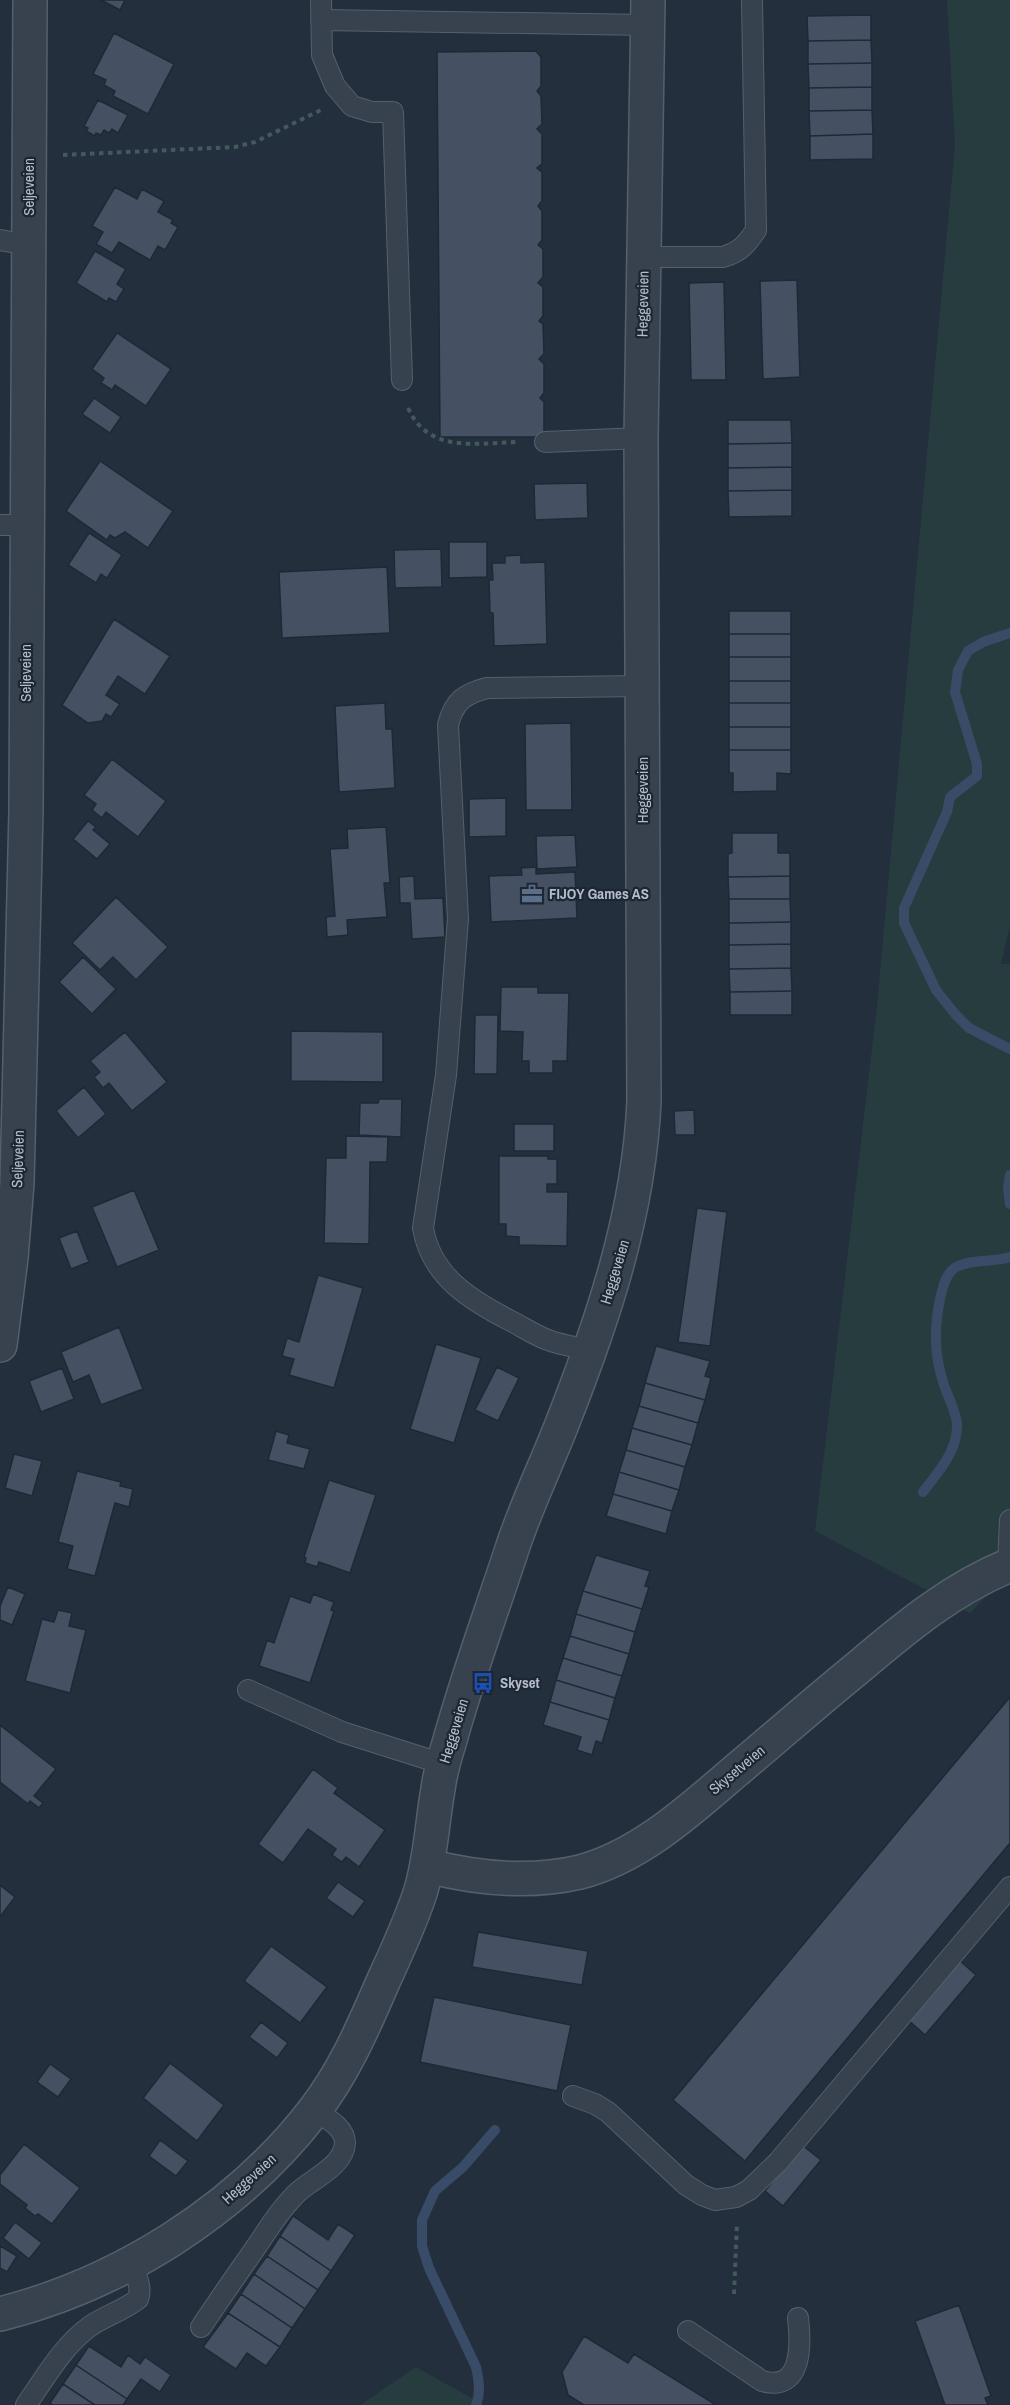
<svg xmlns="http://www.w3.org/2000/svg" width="1010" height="2405" font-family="'Archivo Narrow',sans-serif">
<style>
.green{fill:#263c3f}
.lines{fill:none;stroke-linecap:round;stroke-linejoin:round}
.stream{stroke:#394c67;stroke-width:10}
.building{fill:#455162;stroke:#1f2835;stroke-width:1.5}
.service-casing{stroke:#565f6c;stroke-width:22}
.minor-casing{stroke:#565f6c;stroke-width:36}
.path{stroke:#44595c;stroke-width:4;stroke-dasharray:4.5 4.5;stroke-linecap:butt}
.service{stroke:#38414e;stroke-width:20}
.minor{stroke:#38414e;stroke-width:33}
.labels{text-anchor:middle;stroke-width:4.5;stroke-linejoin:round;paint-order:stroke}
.street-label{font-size:15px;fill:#b4bcc9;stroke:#1d2633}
.poi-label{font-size:15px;font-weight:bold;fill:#b4bcc9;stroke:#1d2633;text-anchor:start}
</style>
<rect width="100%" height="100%" fill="#242f3e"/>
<!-- green -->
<path class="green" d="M 947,0 L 1010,0 L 1010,926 L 1001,964 L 1010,964 L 1010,1572 L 970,1613 L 815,1531 L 877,1006 L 955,145 Z
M 416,2367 L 484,2405 L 360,2405 Z"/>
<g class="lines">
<!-- stream -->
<path class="stream" d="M 1010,633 L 983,642 L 968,651 L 958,670 L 955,692 L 977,764 L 977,776 L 950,797 L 947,812 L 904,908 L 904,923 L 936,990 L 955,1014 L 969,1028 L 1010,1049
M 1010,1175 L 1008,1189 L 1010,1204
M 923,1492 C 938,1472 958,1451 957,1424 C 956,1411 948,1397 944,1385 C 934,1355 934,1329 940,1299 C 943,1287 945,1274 956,1267 C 973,1258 993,1263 1010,1257
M 476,2405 C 481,2393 479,2380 476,2367 L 429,2268 L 422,2246 L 422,2220 L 435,2191 L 463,2167 L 495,2130"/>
</g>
<!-- building -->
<path class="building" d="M 101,0 L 125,0 L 120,10 Z
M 871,15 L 871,40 L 808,41 L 807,16 Z
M 114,33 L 174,64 L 148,114 L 113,96 L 115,91 L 104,85 L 106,80 L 93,74 Z
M 871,40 L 872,63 L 808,64 L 808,41 Z
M 536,51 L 541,57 L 541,86 L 537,91 L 541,96 L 542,124 L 537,129 L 542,134 L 542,164 L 537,168 L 542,172 L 542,201 L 538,206 L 542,211 L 542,240 L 538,245 L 543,249 L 543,277 L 538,283 L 543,287 L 543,316 L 539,321 L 543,324 L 544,354 L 539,359 L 544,364 L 544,393 L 540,398 L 544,402 L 544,431 L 540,437 L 440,437 L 437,52 Z
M 872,63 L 872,87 L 809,88 L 808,64 Z
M 872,87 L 872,110 L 809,111 L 809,88 Z
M 98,100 L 128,115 L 118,133 L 112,129 L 109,133 L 104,130 L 101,135 L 96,133 L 95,136 L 86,131 L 88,128 L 84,126 Z
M 872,110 L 873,134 L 810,136 L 809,111 Z
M 873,134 L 873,159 L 810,160 L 810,136 Z
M 115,187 L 137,199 L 142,189 L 164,201 L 158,212 L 173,220 L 171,223 L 178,227 L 165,250 L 158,246 L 150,260 L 119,242 L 112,253 L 96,244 L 103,232 L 92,226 Z
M 95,251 L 126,269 L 117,284 L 124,289 L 116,302 L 109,298 L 107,302 L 76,283 Z
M 797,280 L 800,377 L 763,379 L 760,281 Z
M 724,282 L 726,380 L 691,380 L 689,283 Z
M 117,333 L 171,369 L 146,406 L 115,385 L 112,390 L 101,383 L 104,378 L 92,369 Z
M 94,398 L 121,417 L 110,433 L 82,414 Z
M 728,420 L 791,420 L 792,443 L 728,444 Z
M 792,443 L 792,467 L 728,468 L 728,444 Z
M 100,461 L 173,511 L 148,548 L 125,532 L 115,538 L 110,535 L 107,540 L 66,511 Z
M 792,467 L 792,490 L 728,491 L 728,468 Z
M 587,483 L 588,518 L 535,520 L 534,484 Z
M 792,490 L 792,516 L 729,517 L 728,491 Z
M 89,533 L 122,555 L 107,578 L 101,574 L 96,583 L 68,565 Z
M 449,542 L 487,542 L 487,577 L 449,578 Z
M 441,549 L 442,587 L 395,588 L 394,550 Z
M 521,555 L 521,563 L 545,562 L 547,644 L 494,646 L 493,613 L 490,613 L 489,580 L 493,580 L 492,563 L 505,563 L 505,556 Z
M 387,567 L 390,633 L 282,638 L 279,572 Z
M 729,611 L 791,611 L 791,634 L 729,634 Z
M 114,619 L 170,656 L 145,694 L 118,676 L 106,695 L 120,704 L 111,717 L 106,714 L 102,721 L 88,723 L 62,705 Z
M 729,634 L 791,634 L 791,657 L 729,657 Z
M 729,657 L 791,657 L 791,681 L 729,681 Z
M 729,681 L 791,681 L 791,703 L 729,703 Z
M 385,703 L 386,729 L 392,729 L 395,788 L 339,792 L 335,706 Z
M 729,703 L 791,703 L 791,727 L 729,727 Z
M 571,723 L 572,810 L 526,810 L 525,724 Z
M 729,727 L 791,727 L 791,750 L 729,750 Z
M 729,750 L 791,750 L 791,774 L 777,773 L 777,791 L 733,792 L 733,773 L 729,773 Z
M 112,759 L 166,801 L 138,837 L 106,812 L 102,818 L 92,810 L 96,804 L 84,795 Z
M 506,798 L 506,836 L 469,837 L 469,799 Z
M 88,821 L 96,827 L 93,830 L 110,844 L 97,859 L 73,839 Z
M 386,827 L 390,883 L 384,883 L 387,917 L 347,920 L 348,935 L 327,937 L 326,917 L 335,916 L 330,849 L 348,848 L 347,829 Z
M 732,833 L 778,833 L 778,853 L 790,853 L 790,876 L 728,877 L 728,854 L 732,853 Z
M 575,835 L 577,867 L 537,869 L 536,836 Z
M 536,867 L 536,874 L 575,872 L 577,918 L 491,922 L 489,876 L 522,875 L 521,868 Z
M 414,876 L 415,899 L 443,898 L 445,937 L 412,939 L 410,903 L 400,903 L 399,877 Z
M 790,876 L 790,899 L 729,899 L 728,877 Z
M 116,897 L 168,947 L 136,980 L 113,957 L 100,970 L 72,943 Z
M 729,899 L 790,899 L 791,922 L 729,923 Z
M 791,922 L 791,944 L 729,945 L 729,923 Z
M 791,944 L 791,968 L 729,969 L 729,945 Z
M 83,957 L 116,989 L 92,1014 L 59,982 Z
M 791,968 L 792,991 L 730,992 L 729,969 Z
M 501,987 L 538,987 L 538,993 L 569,993 L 567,1061 L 553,1061 L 553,1073 L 529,1073 L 529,1061 L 522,1061 L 523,1032 L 500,1031 Z
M 792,991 L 792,1015 L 730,1015 L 730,992 Z
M 475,1015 L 498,1015 L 497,1074 L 474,1074 Z
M 291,1031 L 383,1032 L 383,1082 L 291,1081 Z
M 125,1032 L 167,1082 L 132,1111 L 109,1083 L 103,1088 L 94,1077 L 100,1072 L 90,1061 Z
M 84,1087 L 106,1114 L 78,1138 L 56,1111 Z
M 379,1099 L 402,1099 L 401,1137 L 359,1135 L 360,1103 L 378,1103 Z
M 694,1110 L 695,1135 L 675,1135 L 674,1111 Z
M 514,1124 L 554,1124 L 554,1151 L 514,1151 Z
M 346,1136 L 388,1137 L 387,1162 L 370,1162 L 369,1244 L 324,1243 L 326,1158 L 346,1158 Z
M 499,1156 L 548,1156 L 548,1159 L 557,1159 L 557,1184 L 547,1184 L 547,1192 L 568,1192 L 567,1246 L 519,1245 L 519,1237 L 506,1236 L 506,1224 L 499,1224 Z
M 134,1190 L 159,1250 L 117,1267 L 92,1207 Z
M 697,1208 L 727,1212 L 710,1346 L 678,1342 Z
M 77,1231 L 89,1262 L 71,1269 L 59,1238 Z
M 318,1275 L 363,1288 L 334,1388 L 289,1375 L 294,1359 L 282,1356 L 287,1338 L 299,1342 Z
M 119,1327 L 143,1389 L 101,1405 L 89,1375 L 73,1382 L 61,1352 Z
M 436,1344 L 481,1358 L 454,1443 L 410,1429 Z
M 656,1346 L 710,1361 L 705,1376 L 711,1378 L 705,1400 L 645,1383 Z
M 497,1367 L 519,1378 L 498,1421 L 475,1410 Z
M 62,1368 L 74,1399 L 41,1412 L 29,1381 Z
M 645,1383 L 705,1400 L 698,1423 L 639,1406 Z
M 639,1406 L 698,1423 L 692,1445 L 632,1428 Z
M 632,1428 L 692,1445 L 685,1467 L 626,1450 Z
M 276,1431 L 289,1435 L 287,1443 L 310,1449 L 304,1469 L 268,1460 Z
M 626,1450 L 685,1467 L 679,1490 L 619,1472 Z
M 14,1454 L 42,1461 L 32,1496 L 5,1488 Z
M 77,1471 L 121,1482 L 120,1486 L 133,1489 L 129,1507 L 115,1503 L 95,1576 L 67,1569 L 73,1546 L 58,1542 Z
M 619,1472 L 679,1490 L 672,1511 L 613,1494 Z
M 329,1480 L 376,1495 L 350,1573 L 319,1562 L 317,1567 L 305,1563 L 306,1558 L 304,1557 Z
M 613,1494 L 672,1511 L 666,1534 L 606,1516 Z
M 596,1555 L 650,1571 L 645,1586 L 649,1587 L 642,1609 L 583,1591 Z
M 8,1587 L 25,1594 L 12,1625 L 0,1620 L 0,1606 Z
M 583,1591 L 642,1609 L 635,1632 L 576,1614 Z
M 313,1594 L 334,1602 L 331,1610 L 334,1611 L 310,1683 L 259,1666 L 267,1640 L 274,1643 L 290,1596 L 310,1603 Z
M 58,1610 L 72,1613 L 69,1626 L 86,1630 L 70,1693 L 25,1681 L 42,1619 L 54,1622 Z
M 576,1614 L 635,1632 L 629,1654 L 570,1636 Z
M 570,1636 L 629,1654 L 622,1676 L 563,1658 Z
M 563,1658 L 622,1676 L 615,1698 L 556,1680 Z
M 556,1680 L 615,1698 L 609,1720 L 550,1702 Z
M 1010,1697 L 1010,1843 L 745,2161 L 673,2100 Z
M 550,1702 L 609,1720 L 602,1743 L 596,1741 L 592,1755 L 577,1750 L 581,1737 L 543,1725 Z
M 0,1725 L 56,1769 L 34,1796 L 43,1803 L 39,1808 L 30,1801 L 28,1804 L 0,1782 Z
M 313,1769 L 338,1788 L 334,1793 L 385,1830 L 359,1867 L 346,1857 L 342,1862 L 332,1855 L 336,1849 L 308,1829 L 283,1863 L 258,1844 Z
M 338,1882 L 365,1901 L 353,1917 L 326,1898 Z
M 0,1885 L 15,1897 L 0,1917 Z
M 478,1932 L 588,1951 L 582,1985 L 472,1967 Z
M 271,1946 L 327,1987 L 300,2023 L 244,1981 Z
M 958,1959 L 976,1975 L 925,2035 L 907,2019 Z
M 434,1997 L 571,2025 L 557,2091 L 420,2062 Z
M 261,2022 L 288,2043 L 277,2058 L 249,2037 Z
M 170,2063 L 224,2105 L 197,2141 L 143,2098 Z
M 50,2064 L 71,2079 L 58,2097 L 37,2082 Z
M 160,2140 L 188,2161 L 176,2176 L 149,2156 Z
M 24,2144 L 80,2188 L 52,2224 L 38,2214 L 35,2216 L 25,2208 L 27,2205 L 0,2184 L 0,2175 Z
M 802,2145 L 821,2160 L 783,2206 L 765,2191 Z
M 293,2216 L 328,2240 L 338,2224 L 355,2235 L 331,2271 L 280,2236 Z
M 15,2222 L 42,2243 L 29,2259 L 3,2238 Z
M 280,2236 L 331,2271 L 318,2290 L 267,2256 Z
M 0,2246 L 17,2256 L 7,2272 L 0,2268 Z
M 267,2256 L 318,2290 L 305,2309 L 254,2274 Z
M 254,2274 L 305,2309 L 292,2328 L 241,2294 Z
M 241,2294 L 292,2328 L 280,2347 L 228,2313 Z
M 959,2305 L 991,2396 L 985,2398 L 988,2405 L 945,2405 L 915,2321 Z
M 228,2313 L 280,2347 L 266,2366 L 247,2353 L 236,2369 L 203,2347 Z
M 584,2336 L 628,2363 L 634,2354 L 716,2405 L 584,2405 L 568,2395 L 562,2372 Z
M 89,2346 L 121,2367 L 128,2355 L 140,2364 L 145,2357 L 171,2375 L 160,2392 L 141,2379 L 127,2399 L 76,2365 Z
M 76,2365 L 127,2399 L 123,2405 L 95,2405 L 63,2384 Z
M 63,2384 L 95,2405 L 53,2405 L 50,2403 Z"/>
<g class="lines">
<defs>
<path id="service" d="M 321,0 L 322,55 L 335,86 L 352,106 L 372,112 L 393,112 L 402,380
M 321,20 L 648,25
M 0,240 L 29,245
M 644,257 L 723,257 C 740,252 747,244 756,230 L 752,0
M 545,442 L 641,438
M 0,525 L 26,525
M 589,1350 C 576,1347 561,1345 548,1340 C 536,1336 523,1327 511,1321 C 470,1300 431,1276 423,1228 L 446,1075 L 458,919 L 448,725 C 454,701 464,694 487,688 L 642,686
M 1008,1566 L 1010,1520
M 248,1690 L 342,1732 L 443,1764
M 573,2096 L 595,2104 L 608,2112 L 686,2185 L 702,2195 L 715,2200 L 736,2197 L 749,2190 L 778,2162 L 1010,1887
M 201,2327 C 219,2300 238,2273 256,2247 C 269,2228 281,2208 298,2192 C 312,2179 344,2166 345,2143 C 345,2127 326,2118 315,2111
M 688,2331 L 762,2381 C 803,2393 801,2343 798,2318
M 26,2405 C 45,2378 62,2347 89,2327 C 104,2316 123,2311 138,2299 C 143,2286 135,2274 130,2262"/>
<path id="minor" d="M 0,1345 L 11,1258 L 17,1183 L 26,811 L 30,0
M 428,1866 C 479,1879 529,1884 580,1872 C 638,1857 688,1812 732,1774 C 775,1738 817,1701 860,1666 C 906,1627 953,1588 1010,1565
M 0,2314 C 120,2284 237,2210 313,2112 C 343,2074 363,2028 382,1984 C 396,1953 411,1922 421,1890 C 431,1856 432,1823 438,1789 C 440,1773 445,1756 450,1740 C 468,1675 492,1610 513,1546 C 527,1504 546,1465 562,1424 C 603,1320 639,1214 644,1101 L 641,438 L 648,0"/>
</defs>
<!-- service casing -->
<use href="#service" class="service-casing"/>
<!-- minor casing -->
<use href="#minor" class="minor-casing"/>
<!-- path -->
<path class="path" d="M 63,155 L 235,147 L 255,142 L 321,110
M 408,408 C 429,454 476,443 518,442
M 734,2294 L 737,2223"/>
<!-- service -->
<use href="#service" class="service"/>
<!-- minor -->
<use href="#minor" class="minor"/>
</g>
<!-- icons -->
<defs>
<symbol id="office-bare" viewBox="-9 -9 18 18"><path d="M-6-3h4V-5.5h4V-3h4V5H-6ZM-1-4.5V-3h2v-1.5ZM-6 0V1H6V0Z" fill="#5c6f8a" stroke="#1d2633" stroke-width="2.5" paint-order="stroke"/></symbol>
<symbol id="bus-bare" viewBox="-9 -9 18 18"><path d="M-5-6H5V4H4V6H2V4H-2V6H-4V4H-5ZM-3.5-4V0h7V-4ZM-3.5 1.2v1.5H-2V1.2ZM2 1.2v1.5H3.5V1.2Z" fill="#1a4fb4" stroke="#1d2633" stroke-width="2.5" paint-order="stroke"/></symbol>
</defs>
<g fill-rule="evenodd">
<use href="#office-bare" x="517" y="879" width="30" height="30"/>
<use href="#bus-bare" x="468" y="1668" width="30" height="30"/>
</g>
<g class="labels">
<!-- street labels -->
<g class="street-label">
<text transform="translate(29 187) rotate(-90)" y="5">Seljeveien</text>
<text transform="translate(643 304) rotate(-89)" y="5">Heggeveien</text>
<text transform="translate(26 673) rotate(-90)" y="5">Seljeveien</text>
<text transform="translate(643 790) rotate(-90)" y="5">Heggeveien</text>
<text transform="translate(18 1159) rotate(-88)" y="5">Seljeveien</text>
<text transform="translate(615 1272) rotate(-73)" y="5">Heggeveien</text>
<text transform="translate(454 1731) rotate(-73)" y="5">Heggeveien</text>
<text transform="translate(737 1770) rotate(-40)" y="5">Skysetveien</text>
<text transform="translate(249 2179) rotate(-42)" y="5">Heggeveien</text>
</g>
<!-- poi labels -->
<g class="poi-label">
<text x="549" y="899">FIJOY Games AS</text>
<text x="500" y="1688">Skyset</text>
</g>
</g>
</svg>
